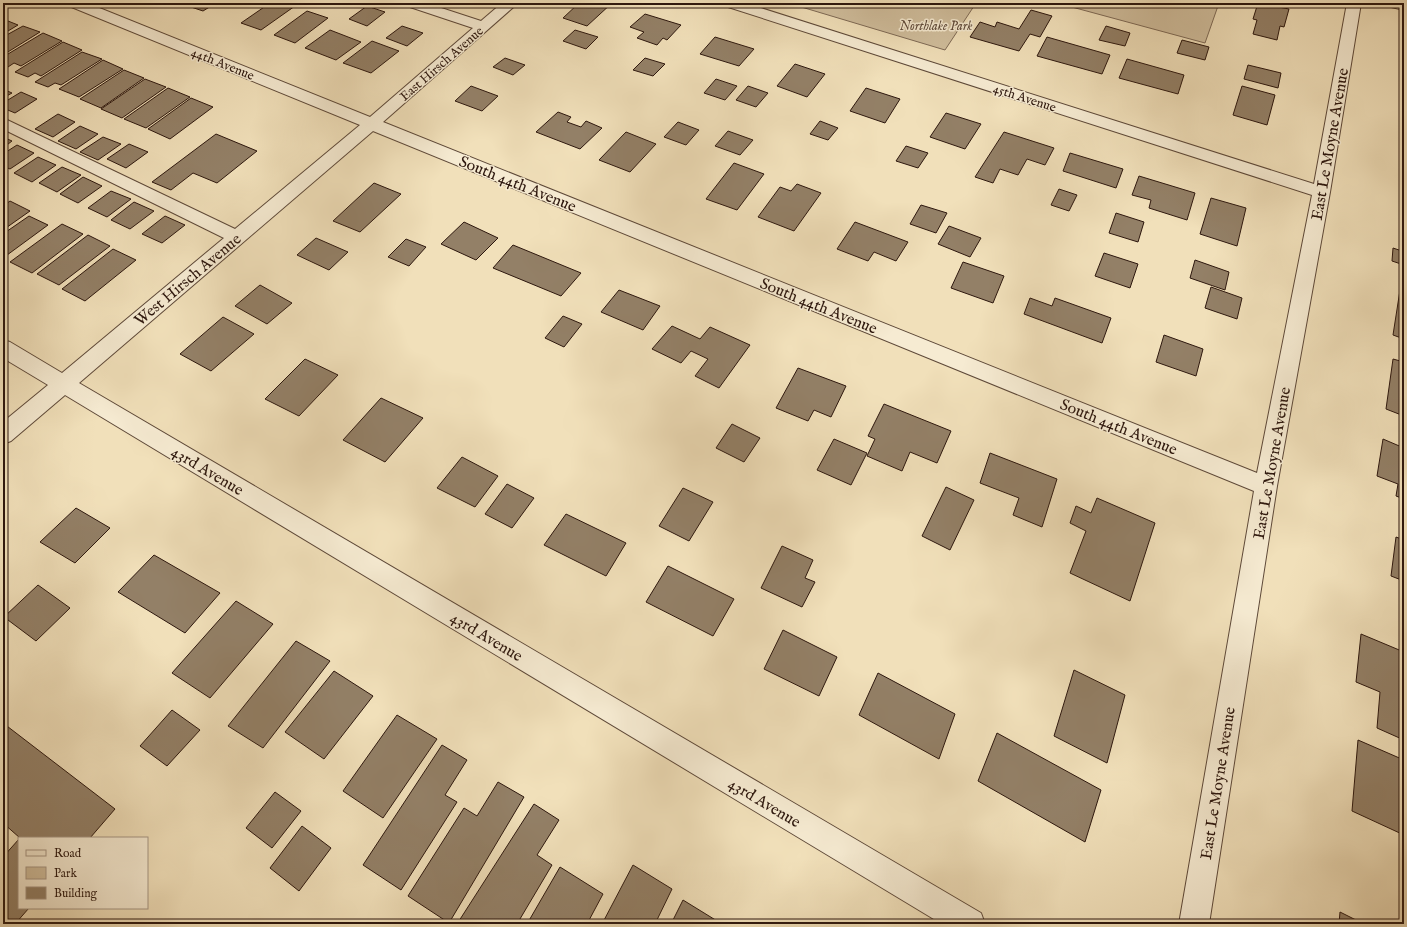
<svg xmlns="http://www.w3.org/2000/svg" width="1407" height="927" font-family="'IM FELL English',serif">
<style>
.green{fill:#d0be9d;stroke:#7e6a56}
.building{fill:#938067;stroke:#2d170e}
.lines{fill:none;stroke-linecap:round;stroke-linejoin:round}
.minor-casing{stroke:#5e4939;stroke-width:2}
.minor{fill:#f6ebd2;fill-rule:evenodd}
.labels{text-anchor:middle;stroke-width:3;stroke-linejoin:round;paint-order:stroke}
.far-park-label{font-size:13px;font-style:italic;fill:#5e4939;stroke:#f6ebd2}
.far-street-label{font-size:13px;fill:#2d170e;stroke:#f6ebd2}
.street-label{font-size:16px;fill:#2d170e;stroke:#f6ebd2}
</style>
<rect width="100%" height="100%" fill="#f1e0ba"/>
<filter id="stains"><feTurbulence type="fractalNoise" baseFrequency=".005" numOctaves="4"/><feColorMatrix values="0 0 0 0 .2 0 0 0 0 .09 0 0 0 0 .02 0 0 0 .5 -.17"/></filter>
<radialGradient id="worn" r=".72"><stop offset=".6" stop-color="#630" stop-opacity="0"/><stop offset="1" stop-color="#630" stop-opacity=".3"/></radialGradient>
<!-- green -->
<path class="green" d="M 788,3 L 976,3 L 945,50 Z
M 1057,3 L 1219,3 L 1205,43 Z"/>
<!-- building -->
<path class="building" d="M 179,3 L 216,3 L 203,11 Z
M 270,3 L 285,3 L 295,6 L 261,30 L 241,23 Z
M 579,3 L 612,3 L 587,26 L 563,18 Z
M 1258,3 L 1289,9 L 1284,27 L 1280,26 L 1277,40 L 1253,34 L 1257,20 L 1253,19 Z
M 367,6 L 385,12 L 367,26 L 349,19 Z
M 1031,10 L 1052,16 L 1040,37 L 1030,34 L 1019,51 L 970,37 L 980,22 L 995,27 L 997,22 L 1019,29 Z
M 307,11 L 328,18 L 295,43 L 274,35 Z
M 645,14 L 681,25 L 667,40 L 663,38 L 657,45 L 637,38 L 644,32 L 630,27 Z
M 3,19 L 18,25 L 3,34 Z
M 23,26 L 40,32 L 3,55 L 3,37 Z
M 402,26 L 423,33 L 407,46 L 386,38 Z
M 1106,26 L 1130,33 L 1125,46 L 1099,40 Z
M 330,30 L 361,42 L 336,60 L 305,48 Z
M 575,30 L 598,37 L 586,49 L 563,41 Z
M 43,33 L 62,41 L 21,66 L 14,63 L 8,67 L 3,65 L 3,57 Z
M 715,37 L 754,49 L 739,66 L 700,54 Z
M 1047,37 L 1110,55 L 1102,74 L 1037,56 Z
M 1182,40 L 1209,47 L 1205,60 L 1177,53 Z
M 372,41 L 399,51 L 371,73 L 343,63 Z
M 63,42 L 82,50 L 41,76 L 35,73 L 28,77 L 15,72 Z
M 82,52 L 102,59 L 61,85 L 55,83 L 48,87 L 35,82 Z
M 505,58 L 525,65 L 513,75 L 493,67 Z
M 645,58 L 665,64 L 653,76 L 633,70 Z
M 1127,59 L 1184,75 L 1178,94 L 1119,78 Z
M 103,60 L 123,69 L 79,97 L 59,89 Z
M 795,64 L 825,74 L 807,97 L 777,86 Z
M 1248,65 L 1281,73 L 1278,88 L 1244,79 Z
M 124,70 L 144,78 L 101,108 L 80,99 Z
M 145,79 L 166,87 L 122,118 L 101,109 Z
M 716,79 L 737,86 L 725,100 L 704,93 Z
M 471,86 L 498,96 L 482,111 L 455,101 Z
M 748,86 L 768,93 L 756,107 L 736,100 Z
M 1242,86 L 1275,95 L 1267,125 L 1233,115 Z
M 168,88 L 190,97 L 146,128 L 124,119 Z
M 866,88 L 900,99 L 885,123 L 850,111 Z
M 3,89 L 12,93 L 3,98 Z
M 21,92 L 37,99 L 15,113 L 3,108 L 3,103 Z
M 191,98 L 213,107 L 170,139 L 148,129 Z
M 558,112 L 571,117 L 567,122 L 581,127 L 586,121 L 602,128 L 580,149 L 536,132 Z
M 946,113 L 981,124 L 965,149 L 930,137 Z
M 58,114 L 75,122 L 53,137 L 35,129 Z
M 820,121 L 838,128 L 828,140 L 810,134 Z
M 678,122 L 699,130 L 686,145 L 664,137 Z
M 80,126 L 98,134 L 76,149 L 58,141 Z
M 728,131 L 753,140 L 740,155 L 715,146 Z
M 626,132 L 656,144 L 630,172 L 599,160 Z
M 1004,132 L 1054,148 L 1045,165 L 1027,159 L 1018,175 L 1000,169 L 993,183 L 975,177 Z
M 216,134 L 257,151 L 217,183 L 193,173 L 171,190 L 152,182 Z
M 3,137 L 12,141 L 3,148 Z
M 103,137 L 121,144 L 98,160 L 80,152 Z
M 129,144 L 148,152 L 126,168 L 107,159 Z
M 17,145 L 34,153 L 10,169 L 3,166 L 3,154 Z
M 906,146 L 928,153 L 918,168 L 896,161 Z
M 1070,153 L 1123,169 L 1116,188 L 1063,171 Z
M 38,157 L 56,165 L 32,182 L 14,173 Z
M 734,163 L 764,174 L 737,210 L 706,199 Z
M 62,167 L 81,175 L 57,192 L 39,183 Z
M 1139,176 L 1195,193 L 1187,220 L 1149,208 L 1151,200 L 1132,195 Z
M 83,177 L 102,186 L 78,203 L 60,194 Z
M 374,183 L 401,194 L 360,232 L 333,221 Z
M 797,184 L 821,193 L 794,231 L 758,217 L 780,187 L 791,191 Z
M 1059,189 L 1077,195 L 1069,211 L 1051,205 Z
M 111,191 L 131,199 L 107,217 L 88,208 Z
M 1211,198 L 1246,208 L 1237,246 L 1200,234 Z
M 10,201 L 30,211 L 3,230 L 3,206 Z
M 134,202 L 154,211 L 130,229 L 111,220 Z
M 921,205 L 947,213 L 936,233 L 910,224 Z
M 1116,213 L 1144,222 L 1138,242 L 1109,233 Z
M 29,216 L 48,225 L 3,258 L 3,234 Z
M 165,216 L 185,225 L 162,243 L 142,234 Z
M 464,222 L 498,238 L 476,260 L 441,244 Z
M 855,222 L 908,242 L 896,261 L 874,252 L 868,261 L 837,249 Z
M 62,224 L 83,234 L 32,273 L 10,262 Z
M 949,226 L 981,238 L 970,257 L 938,244 Z
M 88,235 L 110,246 L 59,285 L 37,274 Z
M 316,238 L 348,252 L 329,270 L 297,255 Z
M 406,239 L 426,247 L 409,266 L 388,257 Z
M 1403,240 L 1404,241 L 1404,265 L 1392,261 L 1393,248 L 1402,251 Z
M 513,245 L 581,273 L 561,296 L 493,268 Z
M 113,249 L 136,260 L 85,301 L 62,289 Z
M 1104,253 L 1138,264 L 1130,288 L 1095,276 Z
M 1195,260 L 1229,272 L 1225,290 L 1190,278 Z
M 963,262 L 1004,276 L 993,303 L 951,288 Z
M 260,285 L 292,303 L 267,324 L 235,306 Z
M 1211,287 L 1242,298 L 1237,319 L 1205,308 Z
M 619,290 L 660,306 L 643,330 L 601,312 Z
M 1400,290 L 1404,292 L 1404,339 L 1393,335 Z
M 1030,298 L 1052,306 L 1055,298 L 1111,318 L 1102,343 L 1024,314 Z
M 563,316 L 582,324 L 564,347 L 545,338 Z
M 223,317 L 254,334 L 211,371 L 180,354 Z
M 672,326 L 700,339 L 710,327 L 750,345 L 719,388 L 695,376 L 708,359 L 691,351 L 681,363 L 652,349 Z
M 1164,335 L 1203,349 L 1196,376 L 1156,362 Z
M 305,359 L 338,375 L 299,416 L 265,399 Z
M 1393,359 L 1404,362 L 1404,416 L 1386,409 Z
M 798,368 L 846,386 L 831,417 L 814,410 L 808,421 L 776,408 Z
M 381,398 L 423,418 L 385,462 L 343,440 Z
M 884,404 L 951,431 L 937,463 L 910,452 L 902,471 L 867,456 L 875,439 L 868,436 Z
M 732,424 L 760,438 L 744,462 L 716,448 Z
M 834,439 L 867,453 L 851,485 L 817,470 Z
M 1383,439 L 1404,448 L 1404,499 L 1396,496 L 1398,484 L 1377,476 Z
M 990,453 L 1057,479 L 1042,527 L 1013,515 L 1019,498 L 980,483 Z
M 462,457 L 498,476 L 475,507 L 437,488 Z
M 507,484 L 534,498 L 512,528 L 485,514 Z
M 946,487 L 974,500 L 950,550 L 922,536 Z
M 683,488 L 713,502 L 689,541 L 659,526 Z
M 1097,498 L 1155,523 L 1130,601 L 1070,573 L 1086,531 L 1070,523 L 1076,506 L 1091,513 Z
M 76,508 L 110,528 L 75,563 L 40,542 Z
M 566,514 L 626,543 L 606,576 L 544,545 Z
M 1396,537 L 1404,540 L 1404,581 L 1391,576 Z
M 782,546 L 813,560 L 805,578 L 815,582 L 802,607 L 761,588 Z
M 154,555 L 220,593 L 185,633 L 118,592 Z
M 668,566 L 734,599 L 713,636 L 646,602 Z
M 38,585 L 70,608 L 36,641 L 4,617 Z
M 236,601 L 273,624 L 210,698 L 172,673 Z
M 783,630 L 837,657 L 819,696 L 764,669 Z
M 1361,634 L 1404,652 L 1404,740 L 1377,728 L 1380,692 L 1356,682 Z
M 296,641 L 330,661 L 263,748 L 228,726 Z
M 1074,670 L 1125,695 L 1107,763 L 1054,736 Z
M 334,671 L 373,696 L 324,759 L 285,732 Z
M 878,673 L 955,714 L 939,759 L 859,715 Z
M 172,710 L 200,730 L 167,766 L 140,746 Z
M 397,715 L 437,739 L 383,818 L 343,791 Z
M 3,723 L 115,809 L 90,838 L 20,838 L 3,823 Z
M 997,733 L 1101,790 L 1085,842 L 978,781 Z
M 1358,740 L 1404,760 L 1404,835 L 1352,811 Z
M 442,745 L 467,760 L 445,795 L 457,802 L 401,890 L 363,865 Z
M 498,782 L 524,797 L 449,923 L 408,896 L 464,808 L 477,816 Z
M 275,792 L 301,811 L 272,848 L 246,828 Z
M 534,804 L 559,820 L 537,855 L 552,865 L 517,924 L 457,924 Z
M 302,826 L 331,848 L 299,891 L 270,868 Z
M 19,839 L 19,908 L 29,908 L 15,924 L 3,924 L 3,857 Z
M 633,865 L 672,889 L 655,924 L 602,924 Z
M 560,867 L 603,894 L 587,924 L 527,924 Z
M 683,900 L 722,924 L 671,924 Z
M 1340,912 L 1364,924 L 1339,924 Z"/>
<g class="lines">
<defs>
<path id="minor" d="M 67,3 L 87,3 L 370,117 L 473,28 L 407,6 L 405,3 L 426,3 L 481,21 L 502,3 L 518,3 L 383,122 L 1257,473 L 1312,195 L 725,6 L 723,3 L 745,3 L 1314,184 L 1347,3 L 1361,3 L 1330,192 L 1277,486 L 1209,924 L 1179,924 L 1254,491 L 373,131 L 79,383 L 981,913 L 985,924 L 942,924 L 65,395 L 11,441 L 3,444 L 3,422 L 48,385 L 3,358 L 3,340 L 10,342 L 62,373 L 224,238 L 3,129 L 3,118 L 235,229 L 360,125 L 69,6 Z
M 1385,3 L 1404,3 L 1404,10 L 1387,6 Z"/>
</defs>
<!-- minor casing -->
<use href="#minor" class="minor-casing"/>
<!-- minor -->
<use href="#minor" class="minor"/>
</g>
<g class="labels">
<!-- far-park labels -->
<g class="far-park-label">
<text x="936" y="30">Northlake Park</text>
</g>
<!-- far-street labels -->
<g class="far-street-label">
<text transform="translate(223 63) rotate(22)" y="5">44th Avenue</text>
<text transform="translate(441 63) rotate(-41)" y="5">East Hirsch Avenue</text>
<text transform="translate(1025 97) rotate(18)" y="5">45th Avenue</text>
</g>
<!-- street labels -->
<g class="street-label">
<text transform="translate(1329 144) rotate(-80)" y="6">East Le Moyne Avenue</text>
<text transform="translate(518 183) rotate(22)" y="6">South 44th Avenue</text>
<text transform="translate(187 279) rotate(-40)" y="6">West Hirsch Avenue</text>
<text transform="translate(819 305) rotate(22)" y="6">South 44th Avenue</text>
<text transform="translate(1119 426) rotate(22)" y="6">South 44th Avenue</text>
<text transform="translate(1271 463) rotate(-80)" y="6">East Le Moyne Avenue</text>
<text transform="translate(208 470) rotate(31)" y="6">43rd Avenue</text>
<text transform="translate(487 636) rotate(31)" y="6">43rd Avenue</text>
<text transform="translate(1217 783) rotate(-81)" y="6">East Le Moyne Avenue</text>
<text transform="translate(765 802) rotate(31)" y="6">43rd Avenue</text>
</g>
</g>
<!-- margin -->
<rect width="1407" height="927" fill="none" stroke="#f1e0ba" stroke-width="16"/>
<rect x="4" y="4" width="1399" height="919" fill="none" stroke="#2d170e" stroke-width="2"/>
<rect x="8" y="8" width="1391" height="911" fill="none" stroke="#2d170e"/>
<!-- legend -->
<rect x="18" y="837" width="130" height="72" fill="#f6ebd2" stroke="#a69684"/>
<rect x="26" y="850" width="20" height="6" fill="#f6ebd2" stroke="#a69684"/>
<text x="54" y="857" font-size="12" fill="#2d170e">Road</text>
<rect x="26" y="867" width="20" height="12" fill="#d0be9d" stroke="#a69684"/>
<text x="54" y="877" font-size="12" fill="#2d170e">Park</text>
<rect x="26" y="887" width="20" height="12" fill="#938067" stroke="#a69684"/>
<text x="54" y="897" font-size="12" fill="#2d170e">Building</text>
<rect width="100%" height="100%" filter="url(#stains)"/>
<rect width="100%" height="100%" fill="url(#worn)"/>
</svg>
